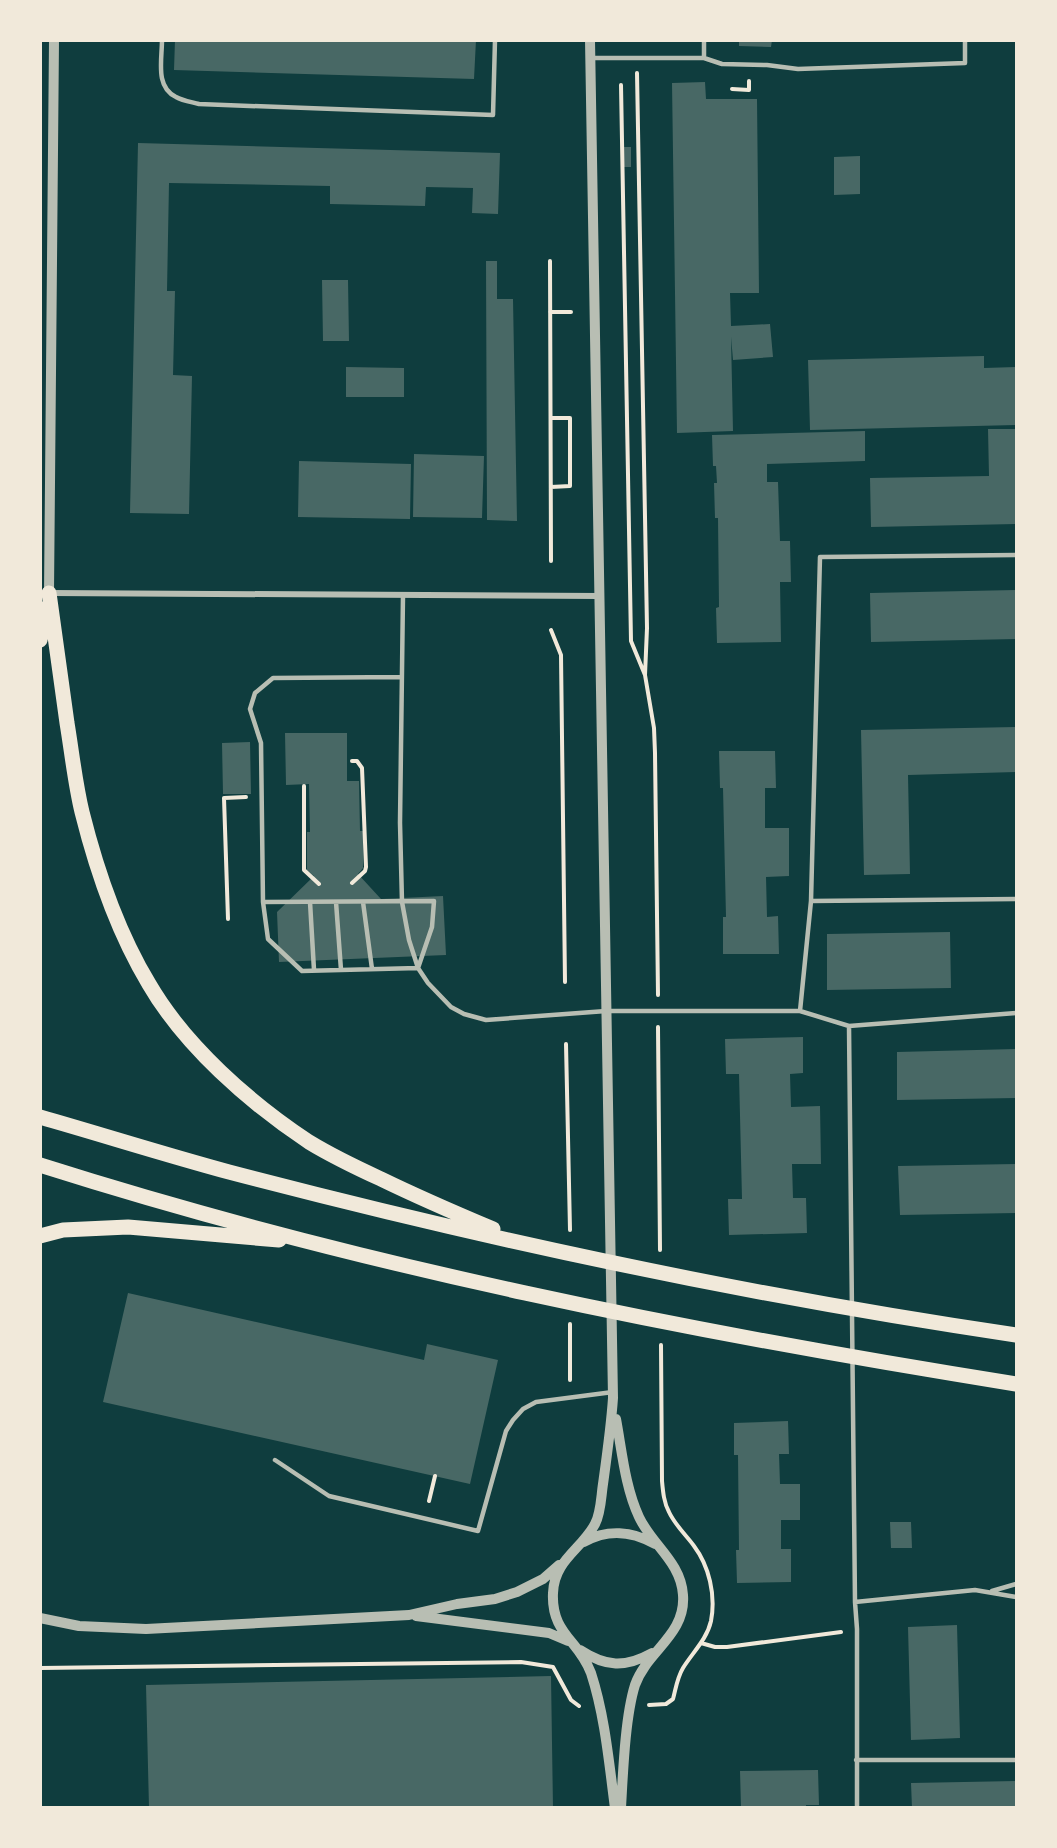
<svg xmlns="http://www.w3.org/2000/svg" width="1057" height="1848" font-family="'Exo 2',sans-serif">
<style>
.building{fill:#486865}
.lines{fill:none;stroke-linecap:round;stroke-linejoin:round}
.path{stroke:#f1e9da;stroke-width:4}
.service{stroke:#b8beb3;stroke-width:4.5}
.minor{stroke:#b8beb3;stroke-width:6}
.tertiary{stroke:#b8beb3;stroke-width:10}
.primary{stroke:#f1e9da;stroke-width:15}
</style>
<rect width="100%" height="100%" fill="#0f3d3e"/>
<!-- building -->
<path class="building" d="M 175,40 L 476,40 L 474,79 L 174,70 Z
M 739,40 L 772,40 L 771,47 L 739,46 Z
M 705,82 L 706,99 L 757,99 L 759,293 L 730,293 L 731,326 L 770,324 L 773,357 L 733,360 L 731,337 L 733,431 L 677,433 L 672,83 Z
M 138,143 L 500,153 L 498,214 L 472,213 L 473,188 L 426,187 L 425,206 L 330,204 L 330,186 L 169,183 L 167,291 L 175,291 L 173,375 L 192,376 L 189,514 L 130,513 Z
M 624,147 L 631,147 L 631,167 L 624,167 Z
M 860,156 L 860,194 L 834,195 L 834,157 Z
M 486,261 L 497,261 L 497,299 L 513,299 L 517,521 L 487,520 Z
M 322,280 L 348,280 L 349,341 L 323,341 Z
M 984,356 L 984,368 L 1016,367 L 1016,425 L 810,430 L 808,360 Z
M 346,367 L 404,368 L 404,397 L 346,397 Z
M 988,429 L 1016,429 L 1016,524 L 871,527 L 870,478 L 989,476 Z
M 865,431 L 865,461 L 767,464 L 767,482 L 778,482 L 780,541 L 790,541 L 791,582 L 780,582 L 781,642 L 717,643 L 716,608 L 719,607 L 718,518 L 715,518 L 714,483 L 717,483 L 716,466 L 713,466 L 712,435 Z
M 414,454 L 484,456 L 482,518 L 413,517 Z
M 299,461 L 411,464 L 410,519 L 298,517 Z
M 1016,590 L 1016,639 L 871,642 L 870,593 Z
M 1016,727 L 1016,772 L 908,775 L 910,874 L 864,875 L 861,730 Z
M 285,733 L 347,733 L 347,781 L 359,781 L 360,831 L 363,831 L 363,868 L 358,874 L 381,899 L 443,896 L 446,955 L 279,962 L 277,912 L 314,876 L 307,870 L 307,832 L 310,832 L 309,784 L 286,785 Z
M 250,742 L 251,794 L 223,794 L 222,743 Z
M 719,751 L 775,751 L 776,788 L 765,788 L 765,828 L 789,828 L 789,876 L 766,877 L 767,917 L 778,916 L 779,954 L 723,954 L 723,917 L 726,917 L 723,788 L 720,788 Z
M 950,932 L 951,988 L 827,990 L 827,934 Z
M 803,1037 L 803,1073 L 790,1074 L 791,1107 L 820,1106 L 821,1164 L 792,1164 L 793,1198 L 806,1198 L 807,1233 L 729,1235 L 728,1199 L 742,1199 L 739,1074 L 726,1074 L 725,1039 Z
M 1016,1049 L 1016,1098 L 897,1100 L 897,1052 Z
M 1016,1164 L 1016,1213 L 900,1215 L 898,1166 Z
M 128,1293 L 424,1360 L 427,1344 L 498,1360 L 470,1484 L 103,1402 Z
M 788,1421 L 789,1454 L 779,1454 L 780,1484 L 800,1484 L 800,1520 L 781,1520 L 781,1549 L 791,1549 L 791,1582 L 737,1583 L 736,1550 L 739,1550 L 738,1455 L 734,1455 L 734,1423 Z
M 890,1522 L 911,1522 L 912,1548 L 891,1548 Z
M 957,1625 L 960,1738 L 911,1740 L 908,1627 Z
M 551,1676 L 553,1808 L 149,1808 L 146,1685 Z
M 818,1770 L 819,1805 L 806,1805 L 806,1808 L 741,1807 L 740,1771 Z
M 1016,1781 L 1016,1808 L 912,1808 L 911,1783 Z"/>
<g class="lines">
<!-- path -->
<path class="path" d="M 637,73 L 647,628 L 645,675 L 654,728 L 655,753 L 658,995
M 621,85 L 631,641 L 645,675
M 732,89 L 749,90 L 749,81
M 550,261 L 551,561
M 550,312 L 571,312
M 551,418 L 570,418 L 570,486 L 551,487
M 551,630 L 561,655 L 565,982
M 352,761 L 357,761 L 362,768 L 366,867 L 365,871 L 352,883
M 304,786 L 304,870 L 319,884
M 228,919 L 224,798 L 246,797
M 658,1027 L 660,1250
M 566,1044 L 570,1230
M 570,1324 L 570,1380
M 429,1501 L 435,1476
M 701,1643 L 715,1647 L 727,1647 L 841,1632
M 40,1668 L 521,1662 L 553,1667 L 571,1700 L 579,1706
M 649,1705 L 666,1704 L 673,1699 C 676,1688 677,1678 683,1668 C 693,1652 707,1639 711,1621 C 716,1595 709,1566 694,1546 C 686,1535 675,1525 669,1512 C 664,1503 663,1492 662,1481 L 661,1345"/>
<!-- service -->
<path class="service" d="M 162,40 C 162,60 155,87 176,97 C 183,101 192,102 199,104 L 493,115 L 495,40
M 704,40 L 704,58
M 590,58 L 704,58 L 722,64 L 767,65 L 798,69 L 965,63 L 965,40
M 403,595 L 400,823 L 402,902 L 409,940 L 418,968 L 428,983 L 451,1007 L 464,1014 L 486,1020 L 606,1011 L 800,1011 L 849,1026 L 1016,1013
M 402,677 L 273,678 L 255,693 L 250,709 L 261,743 L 263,902 L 268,939 L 302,971 L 418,968
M 811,901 L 1016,899
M 263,902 L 434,901 L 432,927 L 418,968
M 310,902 L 314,970
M 336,902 L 341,970
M 363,902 L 372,969
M 800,1011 L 811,901 L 820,557 L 1016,555
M 849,1026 L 855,1602 L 857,1629 L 857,1808
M 275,1460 L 329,1496 L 478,1531 L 506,1431 L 513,1420 L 523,1409 L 536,1402 L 613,1392
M 992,1591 L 1016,1584
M 855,1602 L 975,1590 L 1016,1597
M 856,1760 L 1016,1760"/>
<!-- minor -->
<path class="minor" d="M 49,593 L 600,596"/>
<!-- tertiary -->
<path class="tertiary" d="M 590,40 L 613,1398 C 611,1427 607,1455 603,1484 C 601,1497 601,1513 595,1524 C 582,1549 554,1560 553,1593 C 551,1634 579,1640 591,1673 C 605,1716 609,1763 615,1808
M 49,593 L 54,40
M 616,1419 C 622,1451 625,1487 639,1517 C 652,1545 681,1562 683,1595 C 686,1635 647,1651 635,1685 C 625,1717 623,1773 621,1808
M 584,1542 C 607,1529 632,1531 655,1544
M 416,1616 L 549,1633 L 568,1641
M 40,1618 L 79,1626 L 146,1629 L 409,1615 L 457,1604 L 495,1599 L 517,1592 L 543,1579 L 559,1565
M 580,1650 C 606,1667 625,1668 652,1653"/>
<!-- primary -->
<path class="primary" d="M 49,593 C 55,636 61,680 67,723 C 72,753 75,783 82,812 C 97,872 117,931 149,984 C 185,1046 250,1103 309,1142 C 332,1156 357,1168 381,1179 C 418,1197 455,1213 493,1229
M 40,640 L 46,608
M 40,1117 C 103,1135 166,1155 229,1172 C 488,1240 751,1296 1016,1335
M 40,1165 C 358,1266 689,1332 1016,1384
M 40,1236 L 63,1230 L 128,1227 L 279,1240"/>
</g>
<!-- border -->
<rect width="1057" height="1848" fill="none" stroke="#f1e9da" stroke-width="84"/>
</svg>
